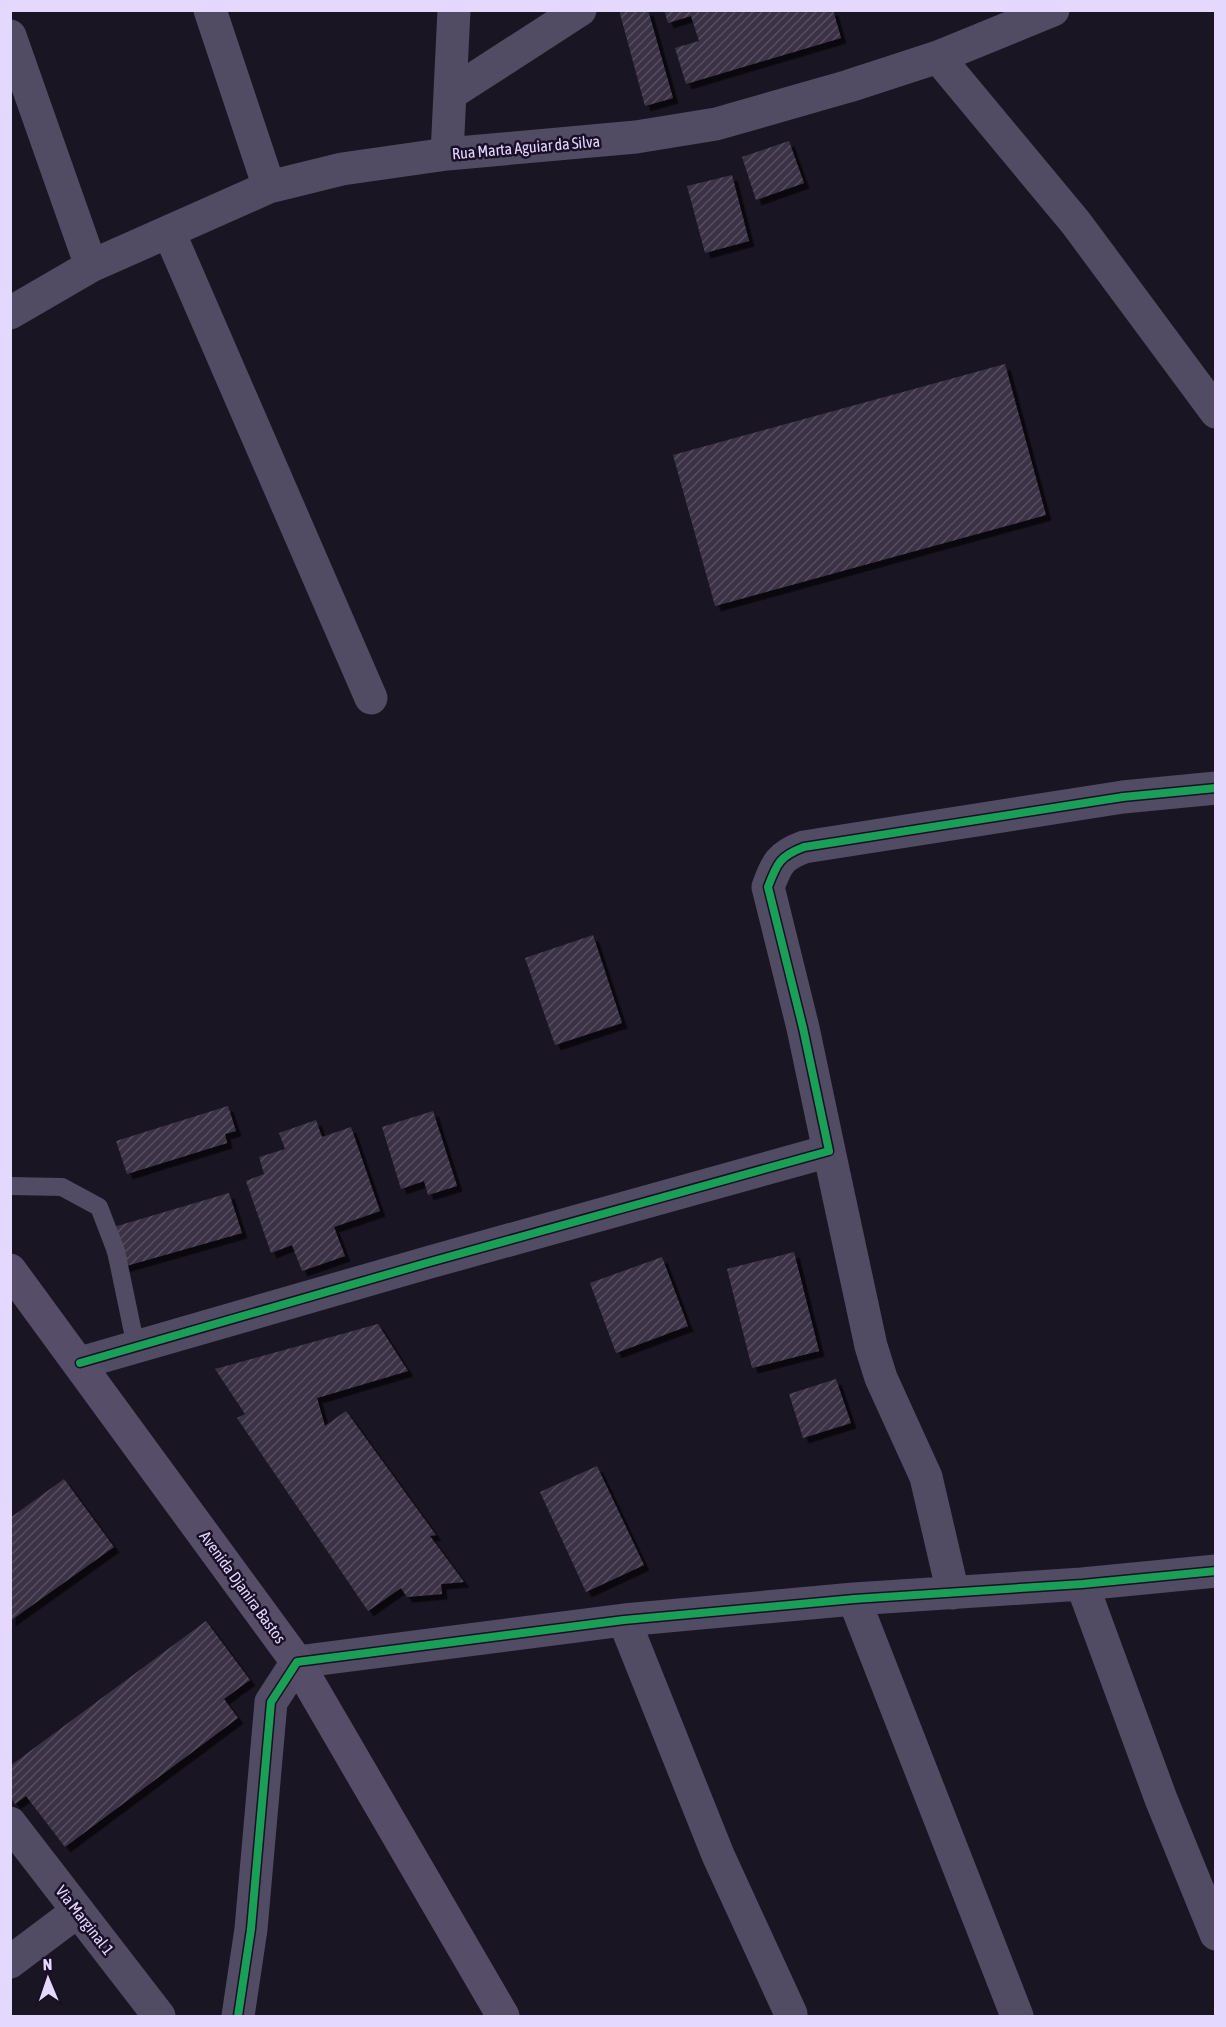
<svg xmlns="http://www.w3.org/2000/svg" width="1226" height="2027" font-family="'Asap Condensed',sans-serif">
<style>
.building{fill:url(#building-hatch);filter:url(#shadow)}
.lines{fill:none;stroke-linecap:round;stroke-linejoin:round}
.service{stroke:#514b63;stroke-width:18}
.minor{stroke:#514b63;stroke-width:33}
.secondary{stroke:#564e68;stroke-width:33}
.cycleway-casing{stroke:#191027;stroke-width:11}
.cycleway{stroke:#1a9f57;stroke-width:8}
.labels{text-anchor:middle;stroke-width:5;stroke-linejoin:round;paint-order:stroke}
.street-label{font-size:16px;fill:#e4d8fe;stroke:#191027}
</style>
<defs>
<pattern id="building-hatch" width="6" height="6" patternUnits="userSpaceOnUse" patternTransform="scale(1.5)"><rect width="6" height="6" fill="#3a3344"/><path d="M-1 1l2-2M0 6l6-6M5 7l2-2" fill="none" stroke="#565060"/></pattern>
<filter id="shadow"><feDropShadow dx="5.5" dy="5.5" stdDeviation="0" flood-color="#0009"/></filter>
</defs>
<rect width="100%" height="100%" fill="#1a1522"/>
<!-- building -->
<path class="building" d="M 619,10 L 648,10 L 673,98 L 645,106 Z
M 664,10 L 833,10 L 841,38 L 686,84 L 675,48 L 699,41 L 691,16 L 668,23 Z
M 789,141 L 804,183 L 756,200 L 742,157 Z
M 732,175 L 749,241 L 705,253 L 687,186 Z
M 1005,364 L 1046,515 L 715,606 L 673,455 Z
M 593,935 L 622,1023 L 555,1045 L 525,958 Z
M 228,1106 L 236,1131 L 225,1134 L 227,1143 L 127,1174 L 116,1141 Z
M 433,1111 L 457,1186 L 428,1195 L 424,1181 L 401,1189 L 382,1127 Z
M 316,1120 L 322,1137 L 351,1127 L 380,1211 L 334,1227 L 345,1256 L 302,1271 L 292,1245 L 271,1253 L 246,1181 L 264,1174 L 259,1157 L 285,1149 L 279,1133 Z
M 229,1193 L 242,1233 L 112,1270 L 100,1231 Z
M 794,1252 L 819,1351 L 752,1368 L 727,1269 Z
M 662,1257 L 688,1326 L 616,1353 L 590,1283 Z
M 378,1324 L 408,1371 L 317,1398 L 325,1426 L 346,1411 L 436,1535 L 430,1536 L 464,1582 L 441,1584 L 442,1594 L 407,1597 L 401,1588 L 368,1611 L 237,1418 L 245,1414 L 215,1369 Z
M 836,1379 L 851,1423 L 803,1438 L 789,1394 Z
M 597,1466 L 644,1565 L 586,1592 L 540,1492 Z
M 64,1479 L 114,1547 L 10,1621 L 10,1518 Z
M 206,1621 L 250,1680 L 224,1699 L 238,1718 L 65,1847 L 26,1796 L 15,1804 L 10,1797 L 10,1766 Z"/>
<g class="lines">
<!-- service -->
<path class="service" d="M 10,1186 L 62,1187 L 99,1207 L 116,1251 L 136,1347"/>
<!-- minor -->
<path class="minor" d="M 210,10 L 269,187
M 10,36 L 91,266
M 938,57 L 1076,223 L 1216,412
M 450,94 L 580,10
M 447,154 L 454,10
M 169,232 L 371,698
M 10,313 L 91,266 L 269,187 L 342,169 L 447,154 L 636,137 L 716,124 L 849,86 L 938,57 L 1053,10
M 829,1151 L 871,1346 L 881,1378 L 926,1477 L 953,1593
M 80,1363 L 430,1262 L 829,1151 L 803,1028 L 768,887 C 777,863 780,856 804,847 L 1123,797 L 1216,788
M 1082,1584 L 1161,1799 L 1216,1934
M 854,1599 L 1017,2016
M 624,1620 L 718,1855 L 791,2014
M 10,1823 L 159,2016
M 10,1962 L 78,1911
M 238,2016 L 251,1929 L 271,1702 L 297,1662 L 624,1620 L 854,1599 L 1082,1584 L 1216,1571"/>
<!-- secondary -->
<path class="secondary" d="M 10,1270 L 297,1662 L 503,2016"/>
<defs>
<path id="cycleway" d="M 80,1363 L 430,1262 L 829,1151 L 803,1028 L 768,887 C 777,863 780,856 804,847 L 1123,797 L 1216,788
M 238,2016 L 251,1929 L 271,1702 L 297,1662 L 624,1620 L 854,1599 L 1082,1584 L 1216,1571"/>
</defs>
<!-- cycleway casing -->
<use href="#cycleway" class="cycleway-casing"/>
<!-- cycleway -->
<use href="#cycleway" class="cycleway"/>
</g>
<g class="labels">
<!-- street labels -->
<g class="street-label">
<text transform="translate(526 147) rotate(-5)" y="6">Rua Marta Aguiar da Silva</text>
<text transform="translate(243 1587) rotate(54)" y="6">Avenida Djanira Bastos</text>
<text transform="translate(85 1920) rotate(52)" y="6">Via Marginal 1</text>
</g>
</g>
<!-- border -->
<rect width="1226" height="2027" fill="none" stroke="#e4d8fe" stroke-width="24"/>
<!-- north arrow -->
<g transform="translate(48 1979) rotate(358)" stroke="#191027" stroke-width="4.5" paint-order="stroke">
<path d="M0-4.5L10 22L0 15L-10 22Z" fill="#e4d8fe"/>
<text y="-9" font-size="16" font-weight="bold" text-anchor="middle" fill="#e4d8fe">N</text>
</g>
</svg>
